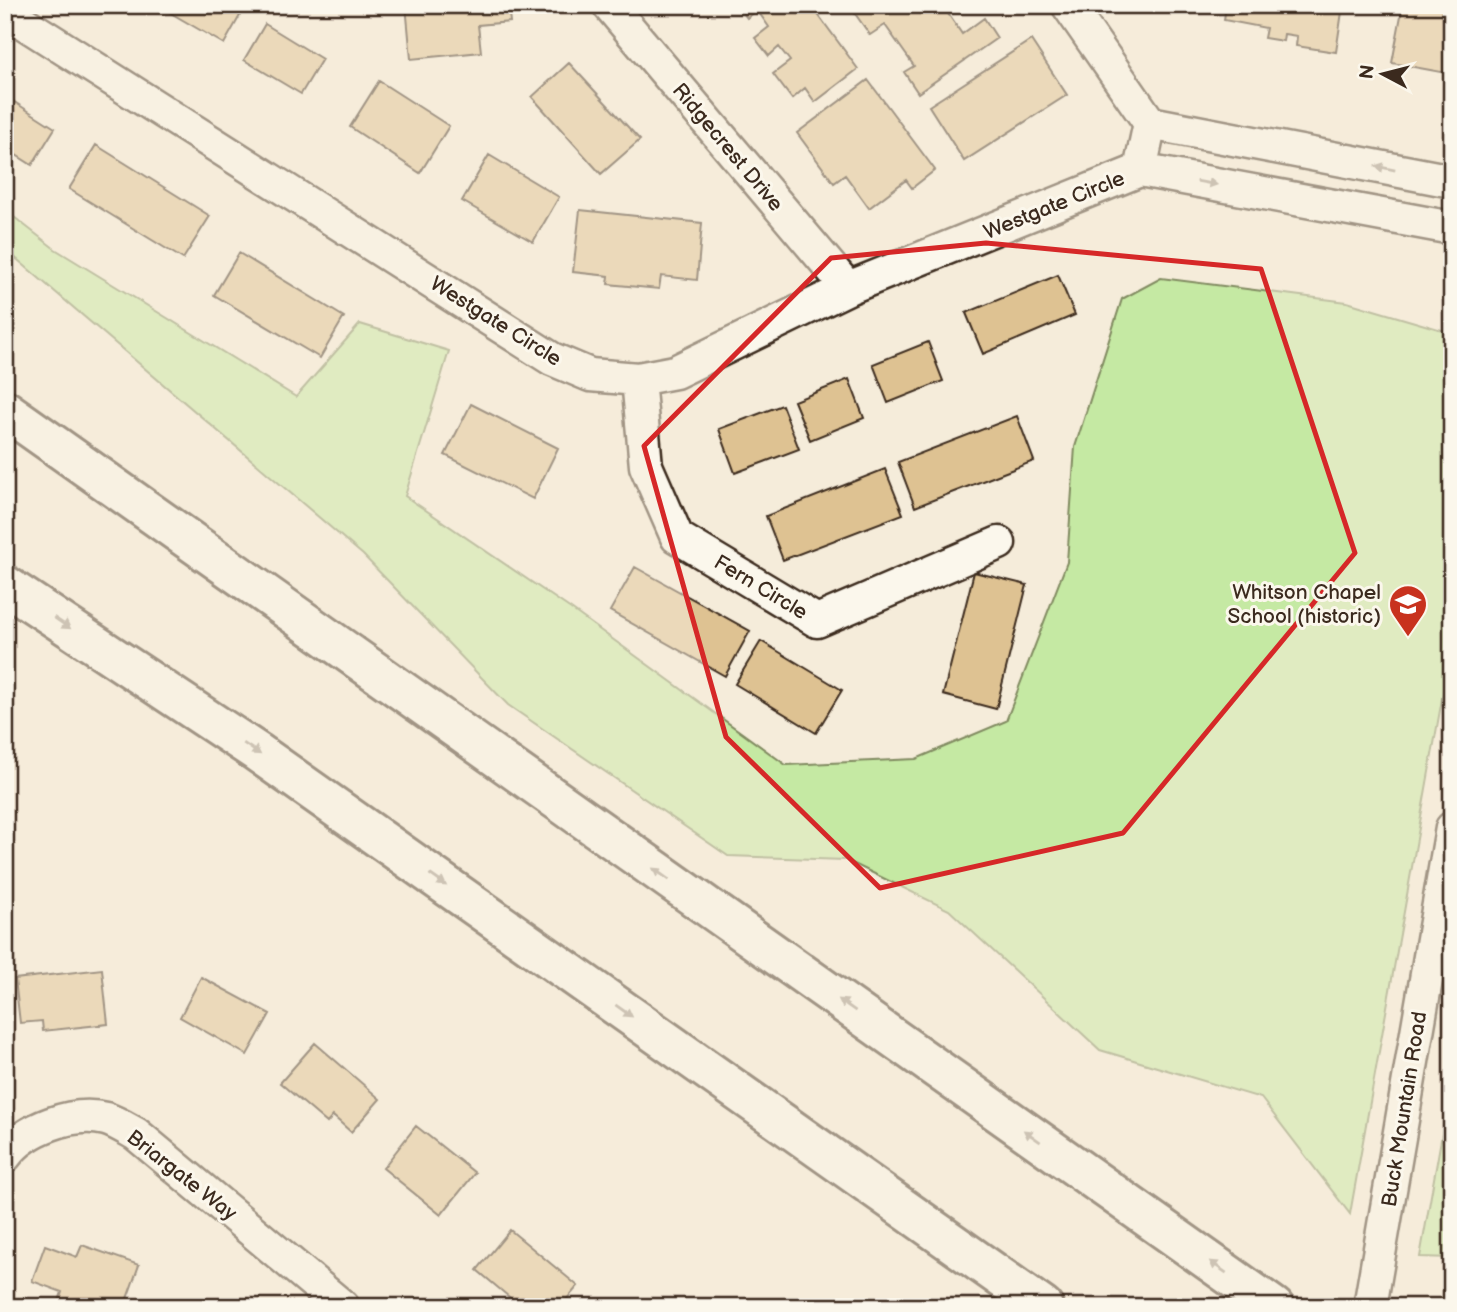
<svg xmlns="http://www.w3.org/2000/svg" width="1457" height="1312" font-family="'Balsamiq Sans',sans-serif">
<style>
.green{fill:#c5e9a3;stroke:#808a60;stroke-width:2}
.building{fill:#dec292;stroke:#3b2a1e;stroke-width:2}
.lines{fill:none;stroke-linecap:round;stroke-linejoin:round}
.minor-casing{stroke:#3b2a1e;stroke-width:37}
.highway-casing{stroke:#3b2a1e;stroke-width:44}
.minor{stroke:#fbf7ec;stroke-width:32}
.highway{stroke:#fbf7ec;stroke-width:38}
.oneway{fill:#9b9085}
.marked{fill:none;stroke:#d62828;stroke-width:5;stroke-linejoin:round}
.labels{text-anchor:middle;stroke-width:6;stroke-linejoin:round;paint-order:stroke}
.street-label{font-size:21px;fill:#3b2a1e;stroke:#fbf7ec}
.poi-label{font-size:21px;fill:#3b2a1e;stroke:#fbf7ec;text-anchor:end}
</style>
<rect width="100%" height="100%" fill="#f5ecda"/>
<filter id="ink" filterUnits="userSpaceOnUse"><feTurbulence type="fractalNoise" baseFrequency=".0143" numOctaves="2"/><feDisplacementMap in="SourceGraphic" scale="14" xChannelSelector="R" yChannelSelector="G"/><feConvolveMatrix kernelMatrix="1 2 1 2 8 2 1 2 1" color-interpolation-filters="sRGB"/></filter>
<g filter="url(#ink)">
<!-- green -->
<path class="green" d="M 5,210 L 55,249 L 296,397 L 360,324 L 449,351 L 405,496 L 571,609 L 786,765 L 916,759 L 1006,721 L 1067,562 L 1075,447 L 1122,299 L 1161,278 L 1347,302 L 1452,333 L 1452,643 L 1350,1214 L 1261,1098 L 1100,1050 L 949,910 L 846,860 L 728,856 L 508,705 L 363,555 L 5,249 Z
M 1452,1078 L 1452,1258 L 1420,1257 Z"/>
<!-- building -->
<path class="building" d="M 157,5 L 246,5 L 224,44 Z
M 406,5 L 508,5 L 510,22 L 478,25 L 481,52 L 411,59 Z
M 737,5 L 811,5 L 858,69 L 815,102 L 805,88 L 792,99 L 773,74 L 790,61 L 779,47 L 769,56 L 755,38 L 769,27 L 757,10 L 747,18 Z
M 855,5 L 942,5 L 962,34 L 984,18 L 997,38 L 918,93 L 904,72 L 914,66 L 885,25 L 870,35 L 851,8 Z
M 1226,5 L 1343,5 L 1336,52 L 1296,46 L 1297,36 L 1284,34 L 1283,41 L 1264,38 L 1266,28 L 1224,20 Z
M 1403,5 L 1452,5 L 1452,74 L 1392,63 Z
M 265,24 L 322,59 L 301,94 L 244,60 Z
M 1031,40 L 1067,95 L 964,161 L 929,106 Z
M 569,63 L 640,140 L 601,174 L 532,97 Z
M 868,80 L 935,170 L 912,188 L 906,180 L 869,208 L 845,175 L 834,183 L 797,133 Z
M 379,81 L 449,126 L 420,173 L 350,127 Z
M 5,96 L 55,128 L 32,165 L 5,148 Z
M 96,145 L 210,216 L 183,259 L 69,189 Z
M 489,155 L 559,197 L 533,242 L 462,201 Z
M 580,210 L 702,223 L 697,280 L 661,276 L 659,289 L 608,284 L 609,276 L 573,272 Z
M 239,253 L 344,317 L 320,358 L 214,295 Z
M 1058,275 L 1075,315 L 983,354 L 966,313 Z
M 928,342 L 943,381 L 888,403 L 873,364 Z
M 849,379 L 864,418 L 810,440 L 794,401 Z
M 471,404 L 558,448 L 533,499 L 445,455 Z
M 782,405 L 799,449 L 735,473 L 719,429 Z
M 1017,416 L 1034,461 L 915,507 L 898,462 Z
M 885,469 L 903,514 L 783,560 L 766,516 Z
M 635,567 L 750,631 L 725,676 L 610,611 Z
M 974,572 L 1027,585 L 996,709 L 943,695 Z
M 761,641 L 842,690 L 816,733 L 735,684 Z
M 102,969 L 108,1024 L 43,1031 L 42,1021 L 20,1023 L 15,979 Z
M 201,977 L 270,1014 L 247,1055 L 180,1017 Z
M 315,1043 L 380,1099 L 351,1132 L 333,1116 L 327,1123 L 280,1083 Z
M 416,1126 L 475,1173 L 441,1215 L 383,1168 Z
M 510,1230 L 578,1286 L 560,1307 L 521,1307 L 477,1270 Z
M 45,1245 L 77,1257 L 82,1245 L 139,1265 L 124,1307 L 98,1307 L 92,1305 L 91,1307 L 57,1307 L 62,1292 L 32,1281 Z"/>
<g class="lines">
<defs>
<path id="minor" d="M 609,5 L 848,288
M 1068,5 L 1150,123
M 5,11 L 552,359 L 590,375 L 638,379 L 675,372 L 848,288 L 1140,170 L 1150,123
M 1150,123 L 1452,181
M 1140,170 L 1452,228
M 638,379 L 646,466 L 677,537 L 817,621 L 999,543
M 5,1156 C 25,1128 73,1111 106,1119 C 116,1122 127,1129 136,1134 L 343,1307
M 1370,1307 L 1452,828"/>
<path id="highway" d="M 5,410 L 1274,1307
M 5,585 L 257,752 L 1043,1307"/>
</defs>
<!-- minor casing -->
<use href="#minor" class="minor-casing"/>
<!-- highway casing -->
<use href="#highway" class="highway-casing"/>
<!-- minor -->
<use href="#minor" class="minor"/>
<!-- highway -->
<use href="#highway" class="highway"/>
</g>
<!-- one-way arrows -->
<defs><path id="oneway-solid" d="M-6-.8H1V-3.2L6.5 0L1 3.2V.8H-6Z" transform="scale(1.75)"/></defs>
<g class="oneway">
<use href="#oneway-solid" transform="translate(1385 168) rotate(-169)"/>
<use href="#oneway-solid" transform="translate(1207 183) rotate(10)"/>
<use href="#oneway-solid" transform="translate(62 623) rotate(34)"/>
<use href="#oneway-solid" transform="translate(252 749) rotate(34)"/>
<use href="#oneway-solid" transform="translate(661 874) rotate(-145)"/>
<use href="#oneway-solid" transform="translate(438 880) rotate(35)"/>
<use href="#oneway-solid" transform="translate(847 1005) rotate(-145)"/>
<use href="#oneway-solid" transform="translate(624 1011) rotate(35)"/>
<use href="#oneway-solid" transform="translate(1032 1136) rotate(-145)"/>
<use href="#oneway-solid" transform="translate(1218 1267) rotate(-145)"/>
</g>
</g>
<!-- marked area -->
<path d="M0 0H1457V1312H0ZM 986,243 L 1261,269 L 1355,553 L 1123,833 L 880,888 L 726,737 L 644,446 L 831,258 Z" fill="#f5ecda" fill-opacity=".55" fill-rule="evenodd"/>
<path class="marked" d="M 986,243 L 1261,269 L 1355,553 L 1123,833 L 880,888 L 726,737 L 644,446 L 831,258 Z"/>
<!-- icons -->
<defs>
<symbol id="school-pin" viewBox="-11 -11 22 30"><path d="M0 17L-7.5 6A9.5 9.5 0 1 1 7.5 6Z" fill="#c8321e" stroke="#fbf7ec"/><path d="M0-5L7-2L0 1L-7-2ZM-4 1L0 2.5L4 1V4Q0 6-4 4Z" fill="#fff"/></symbol>
</defs>
<g fill-rule="evenodd">
<use href="#school-pin" x="1386" y="582" width="44" height="60"/>
</g>
<g class="labels">
<!-- street labels -->
<g class="street-label">
<text transform="translate(728 147) rotate(50)" y="7">Ridgecrest Drive</text>
<text transform="translate(1054 205) rotate(-22)" y="7">Westgate Circle</text>
<text transform="translate(496 321) rotate(32)" y="7">Westgate Circle</text>
<text transform="translate(761 587) rotate(31)" y="7">Fern Circle</text>
<text transform="translate(1404 1109) rotate(-81)" y="7">Buck Mountain Road</text>
<text transform="translate(182 1175) rotate(38)" y="7">Briargate Way</text>
</g>
<!-- poi labels -->
<g class="poi-label">
<text x="1381" y="599">Whitson Chapel<tspan x="1381" dy="24">School (historic)</tspan></text>
</g>
</g>
<!-- margin -->
<rect width="1457" height="1312" fill="none" stroke="#fbf7ec" stroke-width="28"/>
<rect x="14" y="14" width="1429" height="1284" fill="none" stroke="#3b2a1e" stroke-width="2.5" filter="url(#ink)"/>
<!-- north arrow -->
<g transform="translate(1383 74) rotate(277)" stroke="#fbf7ec" stroke-width="5" paint-order="stroke">
<path d="M0-5L12 26L0 18L-12 26Z" fill="#3b2a1e"/>
<text y="-10" font-size="19" font-weight="bold" text-anchor="middle" fill="#3b2a1e">N</text>
</g>
</svg>
